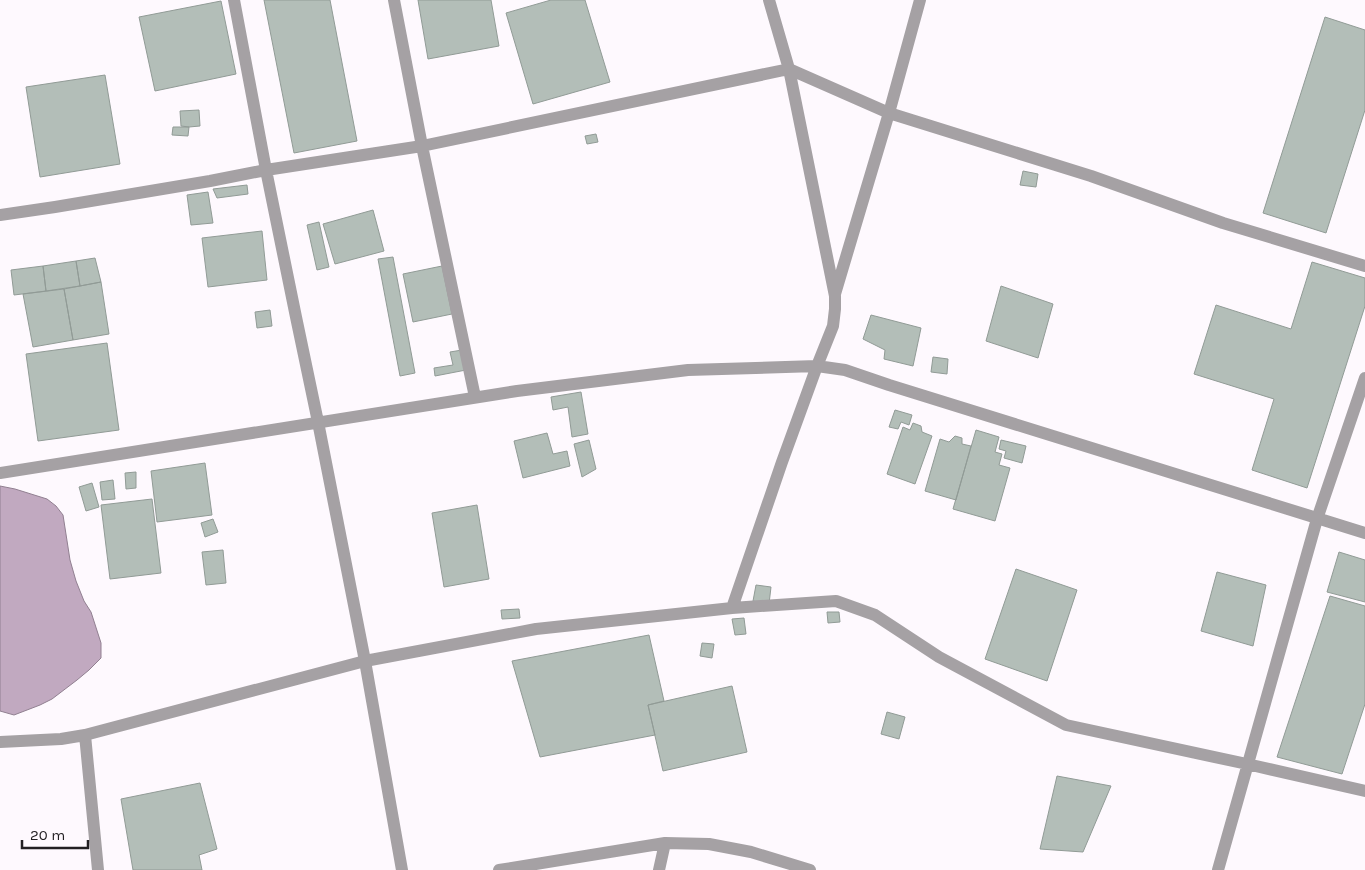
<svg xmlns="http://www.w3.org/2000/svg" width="1365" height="870" font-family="Karla,sans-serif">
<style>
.water{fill:#c1a9c0;stroke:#918091}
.building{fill:#b3beb8;stroke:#919b96}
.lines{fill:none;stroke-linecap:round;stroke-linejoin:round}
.street{stroke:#a5a1a4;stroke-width:12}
</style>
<rect width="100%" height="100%" fill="#fef9fe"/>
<!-- water -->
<path class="water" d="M 0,486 L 15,489 L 47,499 L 56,506 L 63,515 L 70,560 L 76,581 L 84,601 L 91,612 L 101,643 L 101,658 L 89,670 L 77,680 L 52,699 L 40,705 L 14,715 L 0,711 Z"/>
<!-- building -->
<path class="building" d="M 264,0 L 330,0 L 357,141 L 294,153 Z
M 418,0 L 491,0 L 499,46 L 428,59 Z
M 551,0 L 585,0 L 610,82 L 533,104 L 506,13 Z
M 221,1 L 236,74 L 155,91 L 139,17 Z
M 1325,17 L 1365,30 L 1365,110 L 1326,233 L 1263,213 Z
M 105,75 L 120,164 L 40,177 L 26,87 Z
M 199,110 L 200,126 L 189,127 L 181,126 L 180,111 Z
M 173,127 L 189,127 L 188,136 L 172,135 Z
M 596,134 L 598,142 L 587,144 L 585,136 Z
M 1023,171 L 1038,174 L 1036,187 L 1020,185 Z
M 247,185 L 248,194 L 217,198 L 213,189 Z
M 208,192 L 213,223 L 191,225 L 187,195 Z
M 373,210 L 384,251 L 335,264 L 323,224 Z
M 319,222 L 329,267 L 317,270 L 307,225 Z
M 262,231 L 267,280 L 208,287 L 202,238 Z
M 393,257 L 415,373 L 400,376 L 378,259 Z
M 95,258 L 101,282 L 80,286 L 76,261 Z
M 76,261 L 80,286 L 46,291 L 43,266 Z
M 1312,262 L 1365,278 L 1365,306 L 1307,488 L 1252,470 L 1274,399 L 1194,374 L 1216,305 L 1291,329 Z
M 43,266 L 46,291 L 14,295 L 11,270 Z
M 442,266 L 452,314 L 413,322 L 403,274 Z
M 101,282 L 109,334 L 73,340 L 64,289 Z
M 1001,286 L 1053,304 L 1038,358 L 986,341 Z
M 64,289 L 73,340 L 33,347 L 23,294 Z
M 270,310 L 272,326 L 257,328 L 255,312 Z
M 871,315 L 921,328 L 913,366 L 884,359 L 885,350 L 863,339 Z
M 107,343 L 119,430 L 38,441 L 26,354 Z
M 462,350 L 466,370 L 435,376 L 434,368 L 453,365 L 450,352 Z
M 933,357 L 948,359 L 947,374 L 931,372 Z
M 581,392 L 588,434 L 572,437 L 568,407 L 553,410 L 551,397 Z
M 895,410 L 912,415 L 909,425 L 901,422 L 898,429 L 889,427 Z
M 913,423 L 921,426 L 922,432 L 932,436 L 915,484 L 887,474 L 903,427 L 910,430 Z
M 976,430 L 999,437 L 995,452 L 1002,454 L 999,465 L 1010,468 L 995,521 L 953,509 Z
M 547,433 L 553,454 L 567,451 L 570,466 L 523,478 L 514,441 Z
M 955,436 L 962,438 L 962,444 L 971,446 L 956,500 L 925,491 L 940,439 L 949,442 Z
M 589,440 L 596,469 L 582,477 L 574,444 Z
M 1001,440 L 1026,446 L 1022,463 L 1004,458 L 1006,451 L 999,449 Z
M 205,463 L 212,515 L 157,522 L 151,471 Z
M 136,472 L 136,488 L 126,489 L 125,473 Z
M 113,480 L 115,499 L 102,500 L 100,482 Z
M 92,483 L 99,507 L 86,511 L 79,487 Z
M 152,499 L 161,573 L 110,579 L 101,505 Z
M 477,505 L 489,579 L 444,587 L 432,513 Z
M 213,519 L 218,532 L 205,537 L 201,523 Z
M 223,550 L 226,583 L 206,585 L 202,552 Z
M 1339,552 L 1365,560 L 1365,602 L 1327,592 Z
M 1016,569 L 1077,590 L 1047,681 L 985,659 Z
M 1217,572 L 1266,585 L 1253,646 L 1201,631 Z
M 756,585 L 771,587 L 769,604 L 753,601 Z
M 1330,596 L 1365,606 L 1365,704 L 1342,774 L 1277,757 Z
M 519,609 L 520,618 L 502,619 L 501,610 Z
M 827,612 L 839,612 L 840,622 L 828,623 Z
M 744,618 L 746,634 L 735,635 L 732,619 Z
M 649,635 L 664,701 L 648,705 L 655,735 L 540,757 L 512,661 Z
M 702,643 L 714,644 L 712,658 L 700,656 Z
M 732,686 L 747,752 L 663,771 L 648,705 Z
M 887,712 L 905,717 L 899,739 L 881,734 Z
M 1057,776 L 1111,786 L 1083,852 L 1040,849 Z
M 200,783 L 217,849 L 199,855 L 202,870 L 133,870 L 121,799 Z"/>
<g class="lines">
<!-- street -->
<path class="street" d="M 234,0 L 266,170 L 296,317 L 318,422 L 365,661 L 402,870
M 394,0 L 422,146 L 475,397
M 769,0 L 789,69 L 889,113 L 1091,176 L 1223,223 L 1365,266
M 0,215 L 55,207 L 210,181 L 266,170 L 422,146 L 789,69 L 835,296 L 835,309 L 833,326 L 817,366 L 782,462 L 732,608
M 835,294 L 889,113 L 920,0
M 0,473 L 517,391 L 688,370 L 817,366 L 845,370 L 889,385 L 1365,533
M 0,742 L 61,739 L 85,735
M 98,870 L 85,735 L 365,661 L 536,629 L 732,608 L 836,601 L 875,615 L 939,657 L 1066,725 L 1247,764 L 1365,791
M 499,870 L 665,843 L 709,844 L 751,852 L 810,870
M 659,870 L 665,843
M 1218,870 L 1317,519 L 1365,378"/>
</g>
<!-- scale -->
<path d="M22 840v8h66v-8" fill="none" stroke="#221f22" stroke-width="2.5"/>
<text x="30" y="840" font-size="15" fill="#221f22" stroke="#fef9fe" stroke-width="4" paint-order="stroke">20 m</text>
</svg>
